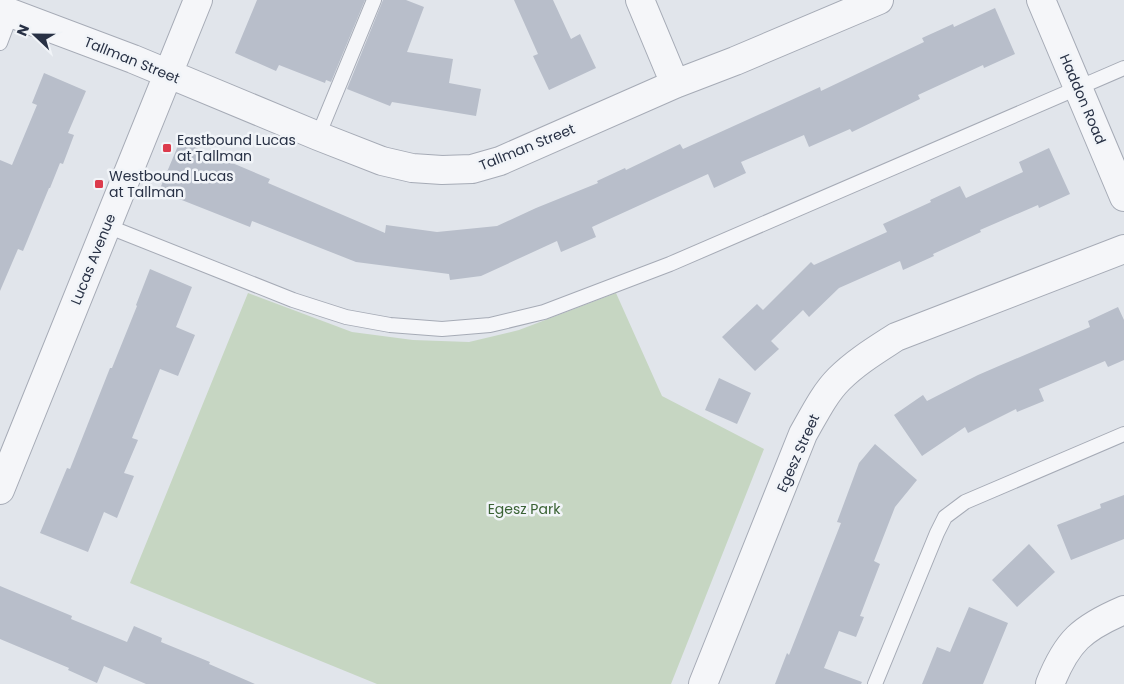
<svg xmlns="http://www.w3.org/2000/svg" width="1124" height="684" font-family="Poppins,sans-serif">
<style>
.green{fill:#c6d6c2}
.building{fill:#b8beca}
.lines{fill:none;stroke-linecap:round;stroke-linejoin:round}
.service-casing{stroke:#a6abb6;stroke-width:16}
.minor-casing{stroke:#a6abb6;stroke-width:30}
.tertiary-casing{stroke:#a6abb6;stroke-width:30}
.service{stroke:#f5f6f9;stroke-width:14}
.minor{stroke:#f5f6f9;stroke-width:28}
.tertiary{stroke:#f5f6f9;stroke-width:28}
.poi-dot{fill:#dc3b4c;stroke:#f1f4f8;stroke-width:2}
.labels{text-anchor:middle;stroke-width:5;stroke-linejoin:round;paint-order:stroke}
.street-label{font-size:14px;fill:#283145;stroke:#f1f4f8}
.poi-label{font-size:14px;fill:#283145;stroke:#f1f4f8;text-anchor:start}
.park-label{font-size:14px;fill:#3a6234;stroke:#f1f4f8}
</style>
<rect width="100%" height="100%" fill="#e1e5eb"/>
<!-- green -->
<path class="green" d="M 248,293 L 352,332 L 413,340 L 469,342 L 519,330 L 616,293 L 662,396 L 764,449 L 671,684 L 377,684 L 130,583 Z"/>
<!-- building -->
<path class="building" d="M 257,0 L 365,0 L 331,82 L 326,80 L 325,83 L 279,65 L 276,71 L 235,53 Z
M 383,0 L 406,0 L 424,7 L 407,52 L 453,59 L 449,83 L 481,89 L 476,116 L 392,102 L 390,106 L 347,89 Z
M 514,0 L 553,0 L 571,39 L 580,34 L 596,68 L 549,90 L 533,56 L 538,54 Z
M 995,8 L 1015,54 L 984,68 L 983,65 L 918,95 L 920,99 L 852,132 L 850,129 L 809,147 L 804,135 L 741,162 L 746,173 L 714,188 L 708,174 L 592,227 L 596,237 L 561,252 L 557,241 L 481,276 L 450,280 L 449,274 L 356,262 L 252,221 L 250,227 L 159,191 L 180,141 L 270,179 L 268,183 L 385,233 L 386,225 L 437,232 L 497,226 L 536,208 L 598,183 L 597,181 L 625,168 L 626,170 L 680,144 L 683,149 L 820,87 L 821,91 L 924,42 L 922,38 L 953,24 L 954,27 Z
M 44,73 L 86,91 L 68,133 L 74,135 L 63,164 L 60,163 L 50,188 L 49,188 L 23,251 L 18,249 L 0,291 L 0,160 L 12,165 L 37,105 L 32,103 Z
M 1049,148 L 1070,194 L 1039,208 L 1038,205 L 980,230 L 981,232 L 933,254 L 934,256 L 903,270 L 900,261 L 839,288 L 809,317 L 803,310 L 771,341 L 779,349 L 755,371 L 722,337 L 757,304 L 763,310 L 811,262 L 814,265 L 887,232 L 883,224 L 931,202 L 930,200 L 960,186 L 966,198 L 1023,172 L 1019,162 Z
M 150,269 L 192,287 L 176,327 L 195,335 L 178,376 L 160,369 L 132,438 L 138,440 L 124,473 L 134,476 L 117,518 L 104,512 L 88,552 L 40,533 L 67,468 L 70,469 L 110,368 L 112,368 L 137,306 L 136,305 Z
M 1118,307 L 1124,320 L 1124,360 L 1108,367 L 1105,361 L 1039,389 L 1044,401 L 1017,412 L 1016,409 L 968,433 L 965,427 L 922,456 L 894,415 L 923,395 L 927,401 L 978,375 L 1090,327 L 1088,321 Z
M 719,378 L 751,393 L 737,424 L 705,410 Z
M 875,444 L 917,480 L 895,507 L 874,561 L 880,564 L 860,616 L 864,617 L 856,637 L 839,631 L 824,668 L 862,682 L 861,684 L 775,684 L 787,653 L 789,655 L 841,523 L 837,522 L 859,463 Z
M 1124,495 L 1124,539 L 1071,560 L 1057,525 L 1101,508 L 1100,504 Z
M 1029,544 L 1055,572 L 1017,607 L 992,580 Z
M 0,586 L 72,616 L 71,619 L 127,642 L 134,626 L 162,638 L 161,642 L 210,662 L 209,664 L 255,684 L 146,684 L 104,666 L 97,683 L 68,670 L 69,668 L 0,639 Z
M 969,607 L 1008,623 L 983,684 L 922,684 L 937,647 L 950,652 Z"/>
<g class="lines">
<defs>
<path id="service" d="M 0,43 L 11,14
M 318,136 L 374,0
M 107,226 L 293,300 L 346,317 L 390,325 L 442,329 L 490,325 L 544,312 L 670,264 L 1124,68
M 875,684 L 937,533 L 945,517 L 965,502 L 1124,434"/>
<path id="minor" d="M 640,0 L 675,84
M 1041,0 L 1124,197
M 0,9 L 133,59 L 318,136 L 382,161 L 412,168 L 442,170 L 472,169 L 500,161 L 675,84 L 735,61 L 879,0
M 0,490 L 198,0
M 1050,684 C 1067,641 1082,628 1124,610"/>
<path id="tertiary" d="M 703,684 L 803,434 C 814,415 824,394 839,379 C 856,362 876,350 896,337 L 1124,249"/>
</defs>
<!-- service casing -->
<use href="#service" class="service-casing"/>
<!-- minor casing -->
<use href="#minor" class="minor-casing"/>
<!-- tertiary casing -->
<use href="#tertiary" class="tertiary-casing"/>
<!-- service -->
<use href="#service" class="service"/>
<!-- minor -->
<use href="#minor" class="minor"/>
<!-- tertiary -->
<use href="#tertiary" class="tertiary"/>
</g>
<!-- markers -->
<g class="poi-dot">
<rect x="162" y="143" width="10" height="10" rx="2.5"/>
<rect x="94" y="179" width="10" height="10" rx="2.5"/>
</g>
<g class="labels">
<!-- street labels -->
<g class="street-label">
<text transform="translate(132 60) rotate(22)" y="5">Tallman Street</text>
<text transform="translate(1083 99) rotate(67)" y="5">Haddon Road</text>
<text transform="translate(527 147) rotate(-22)" y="5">Tallman Street</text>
<text transform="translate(93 259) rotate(-68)" y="5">Lucas Avenue</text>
<text transform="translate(798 453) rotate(-66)" y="5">Egesz Street</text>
</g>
<!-- poi labels -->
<g class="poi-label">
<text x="177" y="145">Eastbound Lucas<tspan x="177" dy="16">at Tallman</tspan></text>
<text x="109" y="181">Westbound Lucas<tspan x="109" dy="16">at Tallman</tspan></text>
</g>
<!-- park labels -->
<g class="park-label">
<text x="524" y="514">Egesz Park</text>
</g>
</g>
<!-- north arrow -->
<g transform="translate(35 35) rotate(292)" stroke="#f1f4f8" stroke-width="4" paint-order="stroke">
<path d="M0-4L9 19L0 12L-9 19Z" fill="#283145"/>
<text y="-8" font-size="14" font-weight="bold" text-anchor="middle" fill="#283145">N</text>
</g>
</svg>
